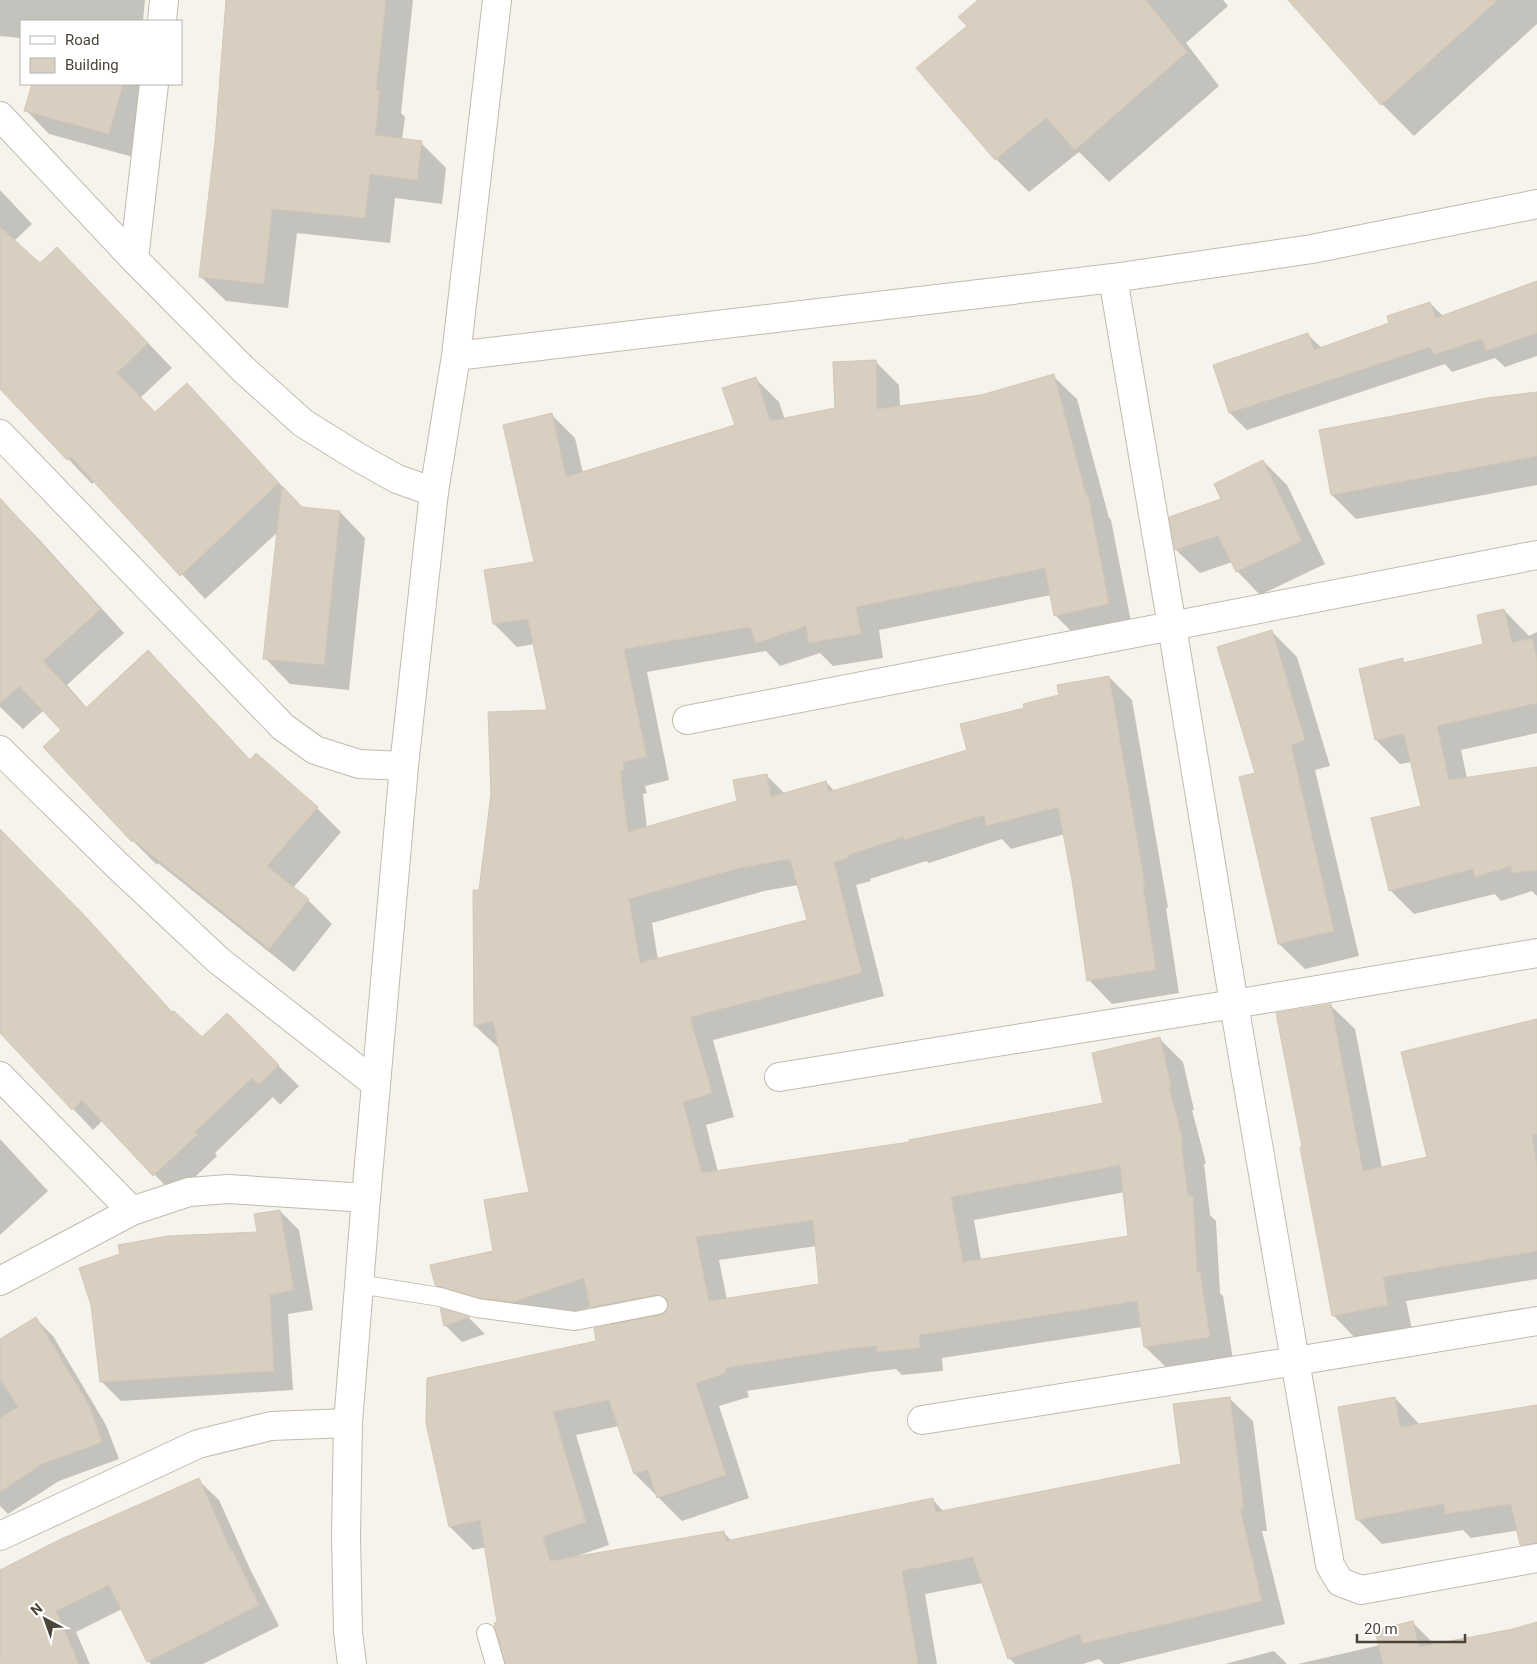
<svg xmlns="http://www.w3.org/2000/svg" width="1537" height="1664" font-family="Roboto,sans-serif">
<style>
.shadow{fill:#0003;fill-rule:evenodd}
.building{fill:#d8cfc1;stroke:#d3c7b4;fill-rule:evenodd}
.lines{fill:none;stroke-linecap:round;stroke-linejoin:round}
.service-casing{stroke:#c2bbae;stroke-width:20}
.minor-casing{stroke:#c2bbae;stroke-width:30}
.tertiary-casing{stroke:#c2bbae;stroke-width:30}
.service{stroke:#fff;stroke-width:18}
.minor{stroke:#fff;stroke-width:28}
.tertiary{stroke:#fff;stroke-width:28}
</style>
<rect width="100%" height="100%" fill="#f6f3ec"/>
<!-- shadow -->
<path class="shadow" d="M 0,0 L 145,0 L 143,21 L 21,21 L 21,38 L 0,36 Z
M 227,0 L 413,0 L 401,113 L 405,117 L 402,140 L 421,143 L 446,168 L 442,204 L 395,198 L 390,243 L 297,233 L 288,308 L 226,301 L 200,276 L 216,142 Z
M 980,0 L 1223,0 L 1228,6 L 1186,43 L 1219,86 L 1109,182 L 1079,152 L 1029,192 L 996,159 L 969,26 Z
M 1308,0 L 1537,0 L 1537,24 L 1414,136 L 1382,104 L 1298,9 Z
M 33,84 L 153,84 L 133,157 L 49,134 L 26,110 Z
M 0,190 L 32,224 L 14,241 L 40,265 L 81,273 L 172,368 L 140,398 L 155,413 L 211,409 L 303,509 L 340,512 L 365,538 L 349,690 L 290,684 L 265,658 L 279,531 L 205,599 L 95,481 L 92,484 L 0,387 Z
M 1537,282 L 1537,356 L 1505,367 L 1495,358 L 1452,372 L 1445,364 L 1247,430 L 1230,413 L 1215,366 L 1308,335 L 1322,348 L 1390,323 L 1430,303 L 1443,316 Z
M 876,362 L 899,385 L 900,407 L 981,396 L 1053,376 L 1077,399 L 1109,518 L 1111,520 L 1132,627 L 1079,639 L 1055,615 L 1051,595 L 879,630 L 883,658 L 833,666 L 820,653 L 780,666 L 766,651 L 647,672 L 669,780 L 645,786 L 647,793 L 643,794 L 647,828 L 739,802 L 766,775 L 785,794 L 826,782 L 835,792 L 968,750 L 1025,709 L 1109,677 L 1132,700 L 1168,908 L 1166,908 L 1179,993 L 1112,1004 L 1089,980 L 1065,834 L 1011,849 L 1002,839 L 929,863 L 926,861 L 870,879 L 871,881 L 856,885 L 884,996 L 713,1040 L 734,1117 L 706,1125 L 718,1172 L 911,1143 L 1105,1104 L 1160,1039 L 1183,1062 L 1194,1110 L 1192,1110 L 1206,1163 L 1204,1164 L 1210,1215 L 1216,1221 L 1220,1293 L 1223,1296 L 1233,1360 L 1169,1370 L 1145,1347 L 1142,1327 L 942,1358 L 943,1371 L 902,1375 L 896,1369 L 870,1372 L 747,1391 L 749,1397 L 719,1406 L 749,1498 L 682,1521 L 635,1474 L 619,1426 L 576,1435 L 609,1545 L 574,1557 L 574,1558 L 723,1532 L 732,1541 L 933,1500 L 944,1512 L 1182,1465 L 1229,1398 L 1253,1421 L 1267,1531 L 1262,1531 L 1285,1624 L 1118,1664 L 1104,1664 L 1099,1659 L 1083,1664 L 1015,1664 L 1009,1658 L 983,1583 L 925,1594 L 937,1664 L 507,1664 L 486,1547 L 473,1550 L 450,1527 L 611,1326 L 591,1307 L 538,1325 L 504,1321 L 460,1309 L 436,1285 L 495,1252 L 530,1193 L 500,1049 L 475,1026 L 474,892 L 480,892 L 549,711 L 535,644 L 517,647 L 494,624 L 535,563 L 552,415 L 575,438 L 583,473 L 736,426 L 755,378 L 779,402 L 785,420 L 836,410 ZM 798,885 L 808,921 L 658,960 L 652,923 L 764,891 ZM 1125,1192 L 1129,1237 L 981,1260 L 974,1220 ZM 817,1246 L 821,1285 L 727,1300 L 719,1260 Z
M 1537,393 L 1537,485 L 1356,519 L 1332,495 Z
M 1263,461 L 1287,485 L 1325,564 L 1260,595 L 1237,571 L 1232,562 L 1200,573 L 1176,550 L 1223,500 Z
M 12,512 L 36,536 L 124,633 L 67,685 L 88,709 L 172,676 L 251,761 L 256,755 L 317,808 L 341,832 L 293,888 L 308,900 L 332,924 L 294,972 L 158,863 L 157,865 L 133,841 L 45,747 L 63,730 L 44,710 L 23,729 L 0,707 L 0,523 Z
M 1504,610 L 1529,636 L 1537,632 L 1537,733 L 1461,750 L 1467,778 L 1537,768 L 1537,896 L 1532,891 L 1501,901 L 1495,894 L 1414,914 L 1390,890 L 1422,807 L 1412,762 L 1400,764 L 1376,740 L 1402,660 L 1406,663 L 1485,645 Z
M 1272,632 L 1297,657 L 1330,766 L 1315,770 L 1359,956 L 1305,969 L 1279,944 L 1257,774 Z
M 0,829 L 105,938 L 173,1013 L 202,1039 L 227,1015 L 299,1086 L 280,1105 L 273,1097 L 215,1153 L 217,1156 L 175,1196 L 103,1120 L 93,1130 L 0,1031 Z
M 1330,1005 L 1355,1029 L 1382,1168 L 1428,1158 L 1537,1020 L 1537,1279 L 1406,1301 L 1412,1329 L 1357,1340 L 1333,1315 L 1304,1148 Z
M 0,1139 L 48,1191 L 0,1235 Z
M 280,1211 L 299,1230 L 313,1310 L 288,1314 L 293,1390 L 121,1401 L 101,1381 Z
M 442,1310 L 469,1318 L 485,1334 L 462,1342 L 445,1325 Z
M 36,1319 L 53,1336 L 106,1425 L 119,1459 L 59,1481 L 8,1514 L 0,1506 L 0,1340 Z
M 1395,1398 L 1420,1425 L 1537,1406 L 1537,1547 L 1520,1530 L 1471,1538 L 1463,1530 L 1382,1544 L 1357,1519 Z
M 198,1480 L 219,1500 L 250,1569 L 279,1626 L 203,1664 L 151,1664 L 148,1661 L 122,1609 L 76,1632 L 90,1664 L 0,1664 L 0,1571 Z
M 1413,1623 L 1435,1645 L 1513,1630 L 1537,1624 L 1537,1664 L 1298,1664 L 1380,1645 Z
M 1274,1651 L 1287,1664 L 1225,1664 Z"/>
<!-- building -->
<path class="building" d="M 226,0 L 386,0 L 376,90 L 380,90 L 375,135 L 422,141 L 417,180 L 370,174 L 365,218 L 272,209 L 264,284 L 199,277 L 215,142 Z
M 978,0 L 1146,0 L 1187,52 L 1075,150 L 1046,118 L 995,160 L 916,68 L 967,26 L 958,17 Z
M 1288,0 L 1498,0 L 1381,105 Z
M 32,84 L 123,84 L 109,134 L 24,111 Z
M 0,227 L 40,263 L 57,247 L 148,343 L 117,373 L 155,412 L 187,383 L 279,483 L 180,576 L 71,457 L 67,460 L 0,389 Z
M 1537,281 L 1537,333 L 1486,351 L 1482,339 L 1434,355 L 1430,347 L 1229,413 L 1213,365 L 1308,333 L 1314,350 L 1389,323 L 1387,316 L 1430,302 L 1436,318 Z
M 876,360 L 877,409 L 981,395 L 1054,374 L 1086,495 L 1088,495 L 1109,604 L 1054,616 L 1045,568 L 856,607 L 861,634 L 809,643 L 806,626 L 756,643 L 750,627 L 624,649 L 647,757 L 623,762 L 624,770 L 620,771 L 628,832 L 737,801 L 733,780 L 767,774 L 771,797 L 826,781 L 829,792 L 967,750 L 960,724 L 1024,708 L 1023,704 L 1059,695 L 1057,685 L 1109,676 L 1145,885 L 1143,885 L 1156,970 L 1087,981 L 1072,880 L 1058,807 L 986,826 L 984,815 L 904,840 L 903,837 L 848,855 L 848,858 L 834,862 L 862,973 L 690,1017 L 712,1093 L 683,1102 L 702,1173 L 909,1142 L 909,1140 L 1103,1103 L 1092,1053 L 1160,1037 L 1171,1086 L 1169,1087 L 1183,1140 L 1181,1140 L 1188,1196 L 1193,1196 L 1197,1272 L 1200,1271 L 1210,1337 L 1144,1347 L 1137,1301 L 919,1335 L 920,1348 L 877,1352 L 877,1346 L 846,1349 L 725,1368 L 726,1373 L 696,1383 L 726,1475 L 657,1498 L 648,1470 L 634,1474 L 609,1400 L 553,1412 L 586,1522 L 543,1536 L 550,1561 L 724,1531 L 726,1541 L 933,1498 L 936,1512 L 1181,1464 L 1173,1404 L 1230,1397 L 1244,1508 L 1240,1508 L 1262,1601 L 1082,1644 L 1080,1634 L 1008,1659 L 973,1557 L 902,1571 L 918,1664 L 505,1664 L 495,1628 L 494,1623 L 497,1622 L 480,1520 L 449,1527 L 426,1423 L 427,1378 L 596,1341 L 594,1328 L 660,1315 L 665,1313 L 668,1303 L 666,1298 L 656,1295 L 590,1307 L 584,1278 L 514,1302 L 479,1298 L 435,1285 L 430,1265 L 493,1251 L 484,1200 L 529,1192 L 493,1021 L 474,1026 L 473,890 L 479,890 L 491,794 L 488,712 L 547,710 L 528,619 L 493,624 L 484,570 L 534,562 L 503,425 L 552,413 L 566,477 L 735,425 L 722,388 L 756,377 L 770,421 L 835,408 L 833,362 ZM 790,859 L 807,920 L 640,963 L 629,899 L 740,868 ZM 1120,1165 L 1128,1236 L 963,1262 L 951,1197 ZM 813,1220 L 819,1284 L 709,1301 L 696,1237 Z
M 1537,392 L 1537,456 L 1331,495 L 1319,430 L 1487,398 Z
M 1263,460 L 1302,541 L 1236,572 L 1218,536 L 1175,550 L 1169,517 L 1221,499 L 1214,484 Z
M 282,486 L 302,507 L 340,511 L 324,665 L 263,659 Z
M 0,498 L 101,609 L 43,661 L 86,708 L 148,650 L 250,760 L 256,753 L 318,807 L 267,866 L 309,899 L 269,949 L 133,840 L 132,842 L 43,747 L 61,730 L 19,686 L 0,704 Z
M 1504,609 L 1512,643 L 1532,638 L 1537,659 L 1537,703 L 1437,726 L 1449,780 L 1537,767 L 1537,870 L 1512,873 L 1511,866 L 1475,877 L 1473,869 L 1389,891 L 1371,818 L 1421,806 L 1404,734 L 1375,740 L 1359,669 L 1403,658 L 1403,663 L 1483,644 L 1477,615 Z
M 1272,630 L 1305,740 L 1291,745 L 1334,931 L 1278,944 L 1239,777 L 1255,773 L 1217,647 Z
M 0,829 L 85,916 L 172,1012 L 174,1011 L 202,1037 L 227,1013 L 279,1065 L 259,1085 L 252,1078 L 195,1132 L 198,1134 L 153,1176 L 82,1100 L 72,1110 L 0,1033 Z
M 1331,1004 L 1363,1171 L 1427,1157 L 1401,1052 L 1537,1019 L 1537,1134 L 1532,1135 L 1537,1167 L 1537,1251 L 1383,1277 L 1388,1305 L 1332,1316 L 1300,1147 L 1302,1147 L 1276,1013 Z
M 280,1210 L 294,1290 L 270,1295 L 274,1371 L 100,1382 L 91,1305 L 79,1268 L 120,1254 L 118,1245 L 168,1236 L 257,1232 L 254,1214 Z
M 440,1308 L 470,1317 L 444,1326 Z
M 36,1317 L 90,1407 L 102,1442 L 42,1464 L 0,1492 L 0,1418 L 18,1407 L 0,1378 L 0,1339 Z
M 1395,1397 L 1400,1427 L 1537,1405 L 1537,1543 L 1520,1545 L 1511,1504 L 1445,1514 L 1444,1504 L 1356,1520 L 1338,1407 Z
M 199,1478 L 231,1551 L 232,1550 L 259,1605 L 147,1662 L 109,1585 L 56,1611 L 79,1664 L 0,1664 L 0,1570 L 61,1539 Z
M 1413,1621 L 1419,1647 L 1513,1629 L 1537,1622 L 1537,1664 L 1383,1664 L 1375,1630 Z"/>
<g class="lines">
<defs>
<path id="service" d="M 359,1284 L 440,1297 L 477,1308 L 575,1321 L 658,1305
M 486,1633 L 495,1664"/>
<path id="minor" d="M 162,21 L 164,0
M 0,116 L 134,259 L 243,369 L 303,423 L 356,456 L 397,479 L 434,492
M 134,259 L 154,84
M 1113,278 L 1172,626 L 1234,1004 L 1330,1565 L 1340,1582 L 1361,1590 L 1537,1558
M 456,356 L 1113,278 L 1312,249 L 1537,204
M 0,434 L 283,727 L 315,750 L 359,764 L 404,766
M 687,720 L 1537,555
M 0,750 L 120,868 L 218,960 L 376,1084
M 0,1076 L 132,1211
M 779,1077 L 1234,1004 L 1537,953
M 0,1281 L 132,1211 L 189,1192 L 228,1189 L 366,1198
M 922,1420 L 1296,1361 L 1537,1321
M 0,1536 L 198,1444 L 271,1426 L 348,1423"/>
<path id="tertiary" d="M 352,1664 L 348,1632 L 346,1536 L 348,1423 L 366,1198 L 404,766 L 434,492 L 456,356 L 497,0"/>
</defs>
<!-- service casing -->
<use href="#service" class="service-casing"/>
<!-- minor casing -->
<use href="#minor" class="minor-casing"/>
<!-- tertiary casing -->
<use href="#tertiary" class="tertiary-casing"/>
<!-- service -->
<use href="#service" class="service"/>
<!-- minor -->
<use href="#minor" class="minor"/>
<!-- tertiary -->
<use href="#tertiary" class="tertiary"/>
</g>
<!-- legend -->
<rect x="20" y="20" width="162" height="65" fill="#ffffff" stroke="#b7b4b0"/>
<rect x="30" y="36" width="25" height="8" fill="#ffffff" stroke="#b7b4b0"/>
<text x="65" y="45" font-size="15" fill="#4b4439">Road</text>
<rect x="30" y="58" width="25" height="15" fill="#d8cfc1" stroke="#b7b4b0"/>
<text x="65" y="70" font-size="15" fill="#4b4439">Building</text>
<!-- north arrow -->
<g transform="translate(45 1619) rotate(319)" stroke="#ffffff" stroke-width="4" paint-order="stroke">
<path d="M0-4L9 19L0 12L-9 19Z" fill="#4b4439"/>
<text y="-8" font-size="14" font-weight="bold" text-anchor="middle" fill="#4b4439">N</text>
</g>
<!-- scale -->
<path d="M1357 1634v8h108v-8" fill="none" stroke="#4b4439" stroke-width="2.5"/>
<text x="1364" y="1634" font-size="15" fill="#4b4439" stroke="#ffffff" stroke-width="4" paint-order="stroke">20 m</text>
</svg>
